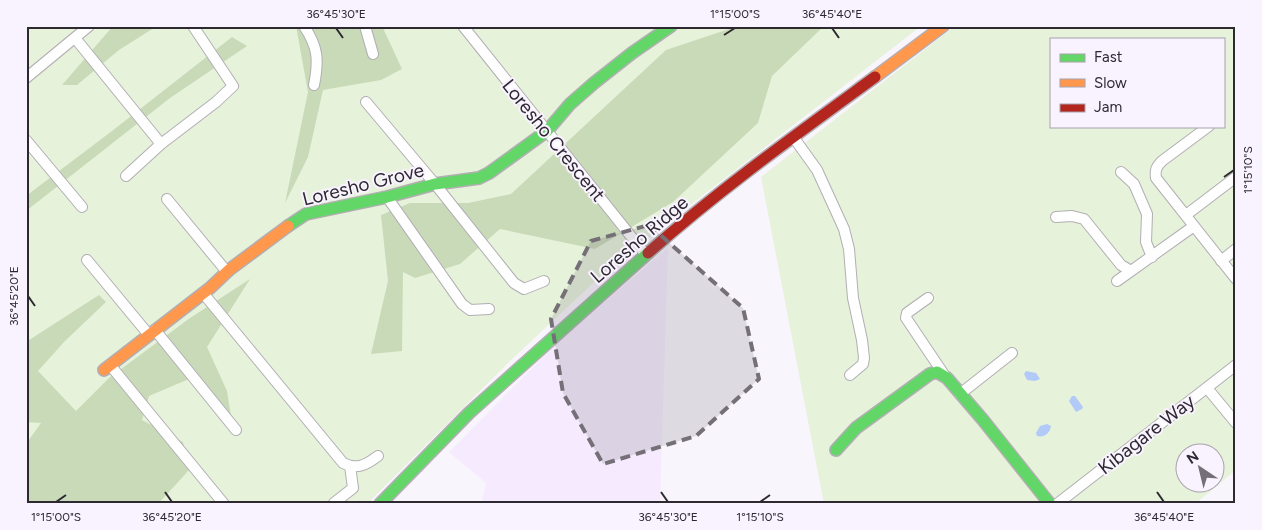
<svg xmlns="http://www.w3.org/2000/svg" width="1262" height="530" font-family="Figtree,sans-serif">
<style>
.built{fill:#f6ebfe}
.green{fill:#e6f2da;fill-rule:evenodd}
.forest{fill:#c9dab8}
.water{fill:#b2caf8}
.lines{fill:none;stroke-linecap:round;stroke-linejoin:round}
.street-casing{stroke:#b2aeb4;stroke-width:12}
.fast-casing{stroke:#b2aeb4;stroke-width:14}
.slow-casing{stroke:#b2aeb4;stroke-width:14}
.jam-casing{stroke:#b2aeb4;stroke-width:14}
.street{stroke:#fefeff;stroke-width:10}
.fast{stroke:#63d668;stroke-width:11}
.slow{stroke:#ff974d;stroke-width:11}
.jam{stroke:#b3261e;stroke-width:11}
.marked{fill:#757078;fill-opacity:0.2;stroke:#757078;stroke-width:4;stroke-dasharray:10 6;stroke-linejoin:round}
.ticks{fill:none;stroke:#2e2931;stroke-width:2}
.labels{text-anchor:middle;stroke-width:4;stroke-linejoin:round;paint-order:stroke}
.street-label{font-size:19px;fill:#2e2931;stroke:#f9f2ff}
.neatline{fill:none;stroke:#2e2931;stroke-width:2}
.ticks-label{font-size:12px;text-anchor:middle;fill:#2e2931}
</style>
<rect width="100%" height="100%" fill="#f9f5fc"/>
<!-- built -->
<path class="built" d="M 668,248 L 660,504 L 481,504 L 486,483 L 449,452 L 557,343 Z"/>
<!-- green -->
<path class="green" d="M 26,26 L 921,26 L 608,269 L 509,362 L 367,504 L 26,504 Z
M 955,26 L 1236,26 L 1236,470 L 1195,504 L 824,504 L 761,177 ZM 1051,39 L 1223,39 L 1223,126 L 1051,126 ZM 1184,452 L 1214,452 L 1214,482 L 1184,482 Z"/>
<!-- forest -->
<path class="forest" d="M 113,26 L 157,26 L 119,50 L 77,85 L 62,85 Z
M 296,26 L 382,26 L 402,69 L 381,80 L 323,90 L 308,157 L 285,203 L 308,92 Z
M 738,26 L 824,26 L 772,76 L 758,123 L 673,202 L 595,249 L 500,229 L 460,264 L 415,278 L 403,272 L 402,351 L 371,354 L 388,281 L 381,215 L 410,203 L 468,203 L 511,194 L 666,50 Z
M 232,37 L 247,46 L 170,98 L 26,211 L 26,196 L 112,131 Z
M 250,279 L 207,347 L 227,391 L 232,422 L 196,376 L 149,396 L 142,420 L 183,442 L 189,470 L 158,504 L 30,504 L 26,497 L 26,444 L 41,423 L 26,422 L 26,342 L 99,295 L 106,302 L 64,342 L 38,371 L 76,411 L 109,378 L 190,318 Z"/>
<!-- water -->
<path class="water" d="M 1026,371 L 1036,373 L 1040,379 L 1035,381 L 1027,380 L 1024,374 Z
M 1072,396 L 1075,396 L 1083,407 L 1082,409 L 1076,412 L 1069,401 Z
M 1047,424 L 1051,426 C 1050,433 1044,438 1037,436 L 1036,433 L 1040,426 Z"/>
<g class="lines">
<defs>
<path id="street" d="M 304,26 C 318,47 319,60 314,85
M 365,26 L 373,54
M 463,26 L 646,255
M 75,38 L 161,144
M 26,78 L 89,26
M 366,102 L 435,184 L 514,283 L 524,289 L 544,281
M 1209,126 L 1162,161 C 1156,167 1155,170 1156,178 L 1236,279
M 794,138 L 817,170 L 844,229 L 849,249 L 853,298 L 862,340 L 864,358 L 863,364 L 850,375
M 26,140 L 82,207
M 1121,172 L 1134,184 L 1147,214 L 1146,242 L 1152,257
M 126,176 L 161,144 L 216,102 L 233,86 L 193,26
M 387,197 L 462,304 L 470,310 L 489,309
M 167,199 L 227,272
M 1186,215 L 1236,177
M 1056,217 L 1072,216 L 1084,219 L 1121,265 L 1131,271
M 87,260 L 149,335
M 1221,261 L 1236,249
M 1117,281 L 1194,226
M 203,293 L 343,463 C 357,470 366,465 378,456
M 928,298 L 907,313 L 906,318 L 945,376
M 155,330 L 236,430
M 110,365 L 224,504
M 1207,388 L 1236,423
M 960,394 L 1012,353
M 334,503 L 353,488 L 350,466
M 1057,504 L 1236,365"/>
<path id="fast" d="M 288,226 L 306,214 L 387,197 L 435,184 L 479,178 L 489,173 L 547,131 L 570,104 L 594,83 L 632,53 L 671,26
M 836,450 L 856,428 L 930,374 L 937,372 L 947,378 L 983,420 L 1050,504
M 380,504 L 469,413 L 648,253"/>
<path id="slow" d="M 875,77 L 943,26
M 104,370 L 210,288 L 229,270 L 288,226"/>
<path id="jam" d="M 648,253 C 720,189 797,134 875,77"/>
</defs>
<!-- street casing -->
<use href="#street" class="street-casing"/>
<!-- fast casing -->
<use href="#fast" class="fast-casing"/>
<!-- slow casing -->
<use href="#slow" class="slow-casing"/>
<!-- jam casing -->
<use href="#jam" class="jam-casing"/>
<!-- street -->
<use href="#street" class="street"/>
<!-- fast -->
<use href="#fast" class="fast"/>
<!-- slow -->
<use href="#slow" class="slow"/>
<!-- jam -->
<use href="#jam" class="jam"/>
</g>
<!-- marked area -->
<path class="marked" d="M 649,225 L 743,308 L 759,379 L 696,436 L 603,464 L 563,393 L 551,319 L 591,241 Z"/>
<!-- ticks -->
<path class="ticks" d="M 336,28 L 343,38M 832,28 L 839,38M 724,35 L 735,28M 1224,177 L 1234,170M 28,296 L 35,306M 165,492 L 172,502M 661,492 L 668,502M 1157,492 L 1164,502M 56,502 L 66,495M 760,502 L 770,495"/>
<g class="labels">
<!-- street labels -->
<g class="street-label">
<text transform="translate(554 140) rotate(51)" y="7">Loresho Crescent</text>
<text transform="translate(363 184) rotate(-14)" y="7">Loresho Grove</text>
<text transform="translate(639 239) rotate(-41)" y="7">Loresho Ridge</text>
<text transform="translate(1146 434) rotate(-38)" y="7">Kibagare Way</text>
</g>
</g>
<!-- border -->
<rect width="1262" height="530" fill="none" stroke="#f9f2ff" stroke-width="55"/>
<!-- legend -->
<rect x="1050" y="38" width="175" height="90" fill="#f9f2ff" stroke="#a8a2ad"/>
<rect x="1060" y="54" width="25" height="8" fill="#63d668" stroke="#a8a2ad"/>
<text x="1094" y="62" font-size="15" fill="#2e2931">Fast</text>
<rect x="1060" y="79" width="25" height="8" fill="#ff974d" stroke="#a8a2ad"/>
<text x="1094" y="88" font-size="15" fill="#2e2931">Slow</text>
<rect x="1060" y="104" width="25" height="8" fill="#b3261e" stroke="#a8a2ad"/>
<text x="1094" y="112" font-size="15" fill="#2e2931">Jam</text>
<!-- north arrow -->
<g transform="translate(1200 468) rotate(325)"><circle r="24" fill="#f9f2ff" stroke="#a8a2ad"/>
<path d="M0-4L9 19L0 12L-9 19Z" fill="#757078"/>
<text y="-8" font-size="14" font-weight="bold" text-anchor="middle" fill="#2e2931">N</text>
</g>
<rect x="28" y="28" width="1206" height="474" class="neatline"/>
<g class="ticks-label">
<text x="336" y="18">36°45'30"E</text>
<text x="735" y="18">1°15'00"S</text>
<text x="832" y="18">36°45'40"E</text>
<text transform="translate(1248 170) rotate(-90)" y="4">1°15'10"S</text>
<text transform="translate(14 296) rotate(-90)" y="4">36°45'20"E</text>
<text x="56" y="521">1°15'00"S</text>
<text x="172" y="521">36°45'20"E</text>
<text x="668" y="521">36°45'30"E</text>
<text x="760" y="521">1°15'10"S</text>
<text x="1164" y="521">36°45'40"E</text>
</g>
</svg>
